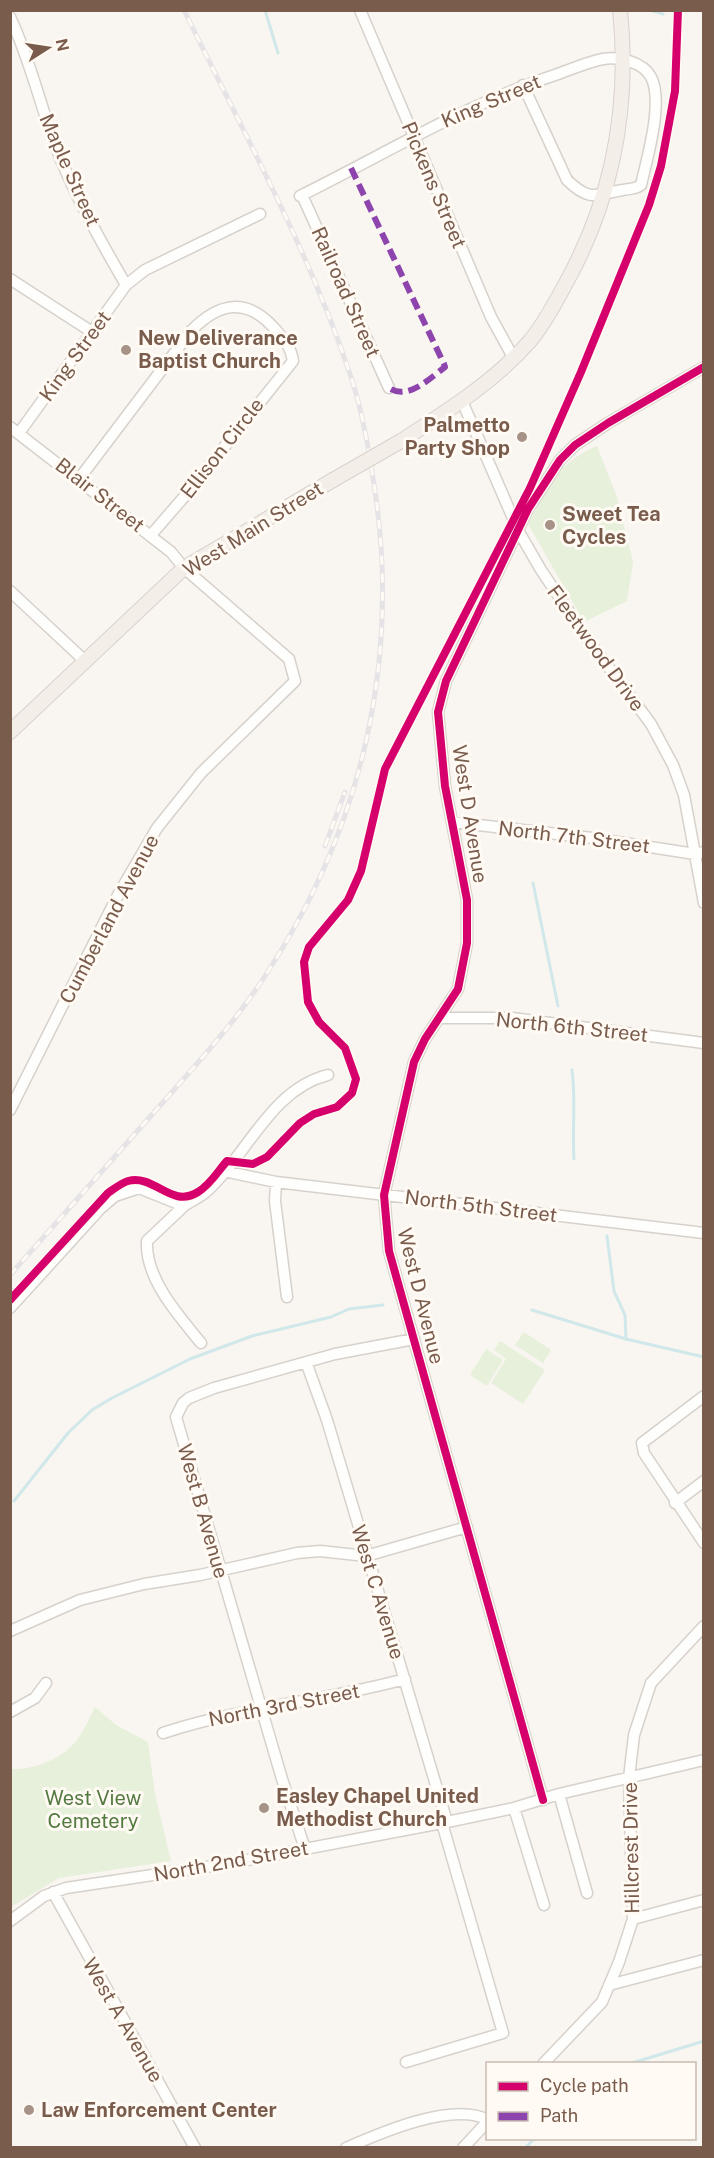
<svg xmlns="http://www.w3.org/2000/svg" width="714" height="2158" font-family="'Public Sans',sans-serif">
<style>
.green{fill:#e7f0db}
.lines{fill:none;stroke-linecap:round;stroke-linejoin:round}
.stream{stroke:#d0e8ea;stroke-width:3}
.minor-casing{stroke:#d7d1cb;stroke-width:13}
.major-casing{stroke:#dad1cc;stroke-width:16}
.minor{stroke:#fefefd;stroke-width:10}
.major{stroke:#f3eee8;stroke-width:14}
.rail-casing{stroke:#e6e3e7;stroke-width:5}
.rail{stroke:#fffaf3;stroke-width:3;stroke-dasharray:9;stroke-linecap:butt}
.major-bridge-casing{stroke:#dad1cc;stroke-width:16;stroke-linecap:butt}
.major-bridge{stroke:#f3eee8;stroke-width:14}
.quiet{stroke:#8e44ad;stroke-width:6;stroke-dasharray:12 6;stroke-linecap:butt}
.cycleway-casing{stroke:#fffaf3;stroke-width:11}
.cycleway{stroke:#d6006c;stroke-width:8}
.poi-dot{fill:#a69286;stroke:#fffaf3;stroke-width:2}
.labels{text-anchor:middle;stroke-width:6;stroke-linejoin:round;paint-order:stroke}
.street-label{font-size:20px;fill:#7a5c4d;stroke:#fffaf3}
.poi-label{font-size:20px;font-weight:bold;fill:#7a5c4d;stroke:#fffaf3;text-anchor:start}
.park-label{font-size:20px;fill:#537a41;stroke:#fffaf3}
</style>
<rect width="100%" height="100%" fill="#f9f5f0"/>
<!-- green -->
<path class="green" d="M 597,446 L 617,497 L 633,562 L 627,601 L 584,622 L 528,524 C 548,487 557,463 597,446 Z
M 524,1332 L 551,1350 L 543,1363 L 515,1345 Z
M 500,1341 L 545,1370 L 523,1404 L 491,1383 L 506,1359 L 494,1350 Z
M 486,1349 L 503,1360 L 487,1386 L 470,1375 Z
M 95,1707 L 116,1725 L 148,1742 L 155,1794 L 171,1861 L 59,1878 L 11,1907 L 11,1769 C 34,1770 62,1759 77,1740 C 84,1731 89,1718 95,1707 Z"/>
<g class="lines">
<!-- stream -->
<path class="stream" d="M 265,10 L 278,53
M 650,10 L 663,14
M 533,883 L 558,1006
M 572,1070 C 576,1100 572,1129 574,1159
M 607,1236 L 614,1291 L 625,1315 L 626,1339
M 532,1310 L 626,1339 L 704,1357
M 14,1501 L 68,1433 L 92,1410 L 112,1398 L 190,1359 L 252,1336 L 331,1317 L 349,1309 L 383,1305
M 629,2064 L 704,2041
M 525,2148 L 535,2138"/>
<defs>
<path id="minor" d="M 360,10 L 491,317 L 513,357
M 10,17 C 29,57 39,100 54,142 C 72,191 100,240 126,285
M 302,195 L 389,388
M 300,196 C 385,154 464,105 555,75 C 570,70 587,62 603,59 C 618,56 643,62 651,77 C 664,102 647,158 641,185 C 634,190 631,188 623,190 C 596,194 591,203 567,180 L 523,85
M 10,279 L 92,332
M 462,401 L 519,532 L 541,570 L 586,637 L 651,724 L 673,765 L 684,795 L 704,903
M 10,427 L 171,552 L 184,568 L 289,659 L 295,681 L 201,773 L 157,828 L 118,895 L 10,1110
M 19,433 L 126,285 L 145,270 L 260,214
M 79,479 L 191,331 C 219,302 247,297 275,329 C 285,341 291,347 293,361 L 190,490 L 151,535
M 10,591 L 85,661
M 452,822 L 592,838 L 695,854 L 704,852
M 439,1018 L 512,1018 L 704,1043
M 224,1171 L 276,1182 L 704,1233
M 276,1182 L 275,1201 L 287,1297
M 184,1206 L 147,1241 C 145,1279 179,1316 201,1343
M 10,1308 L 101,1208 L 115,1196 L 139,1188 L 184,1206 C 191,1201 201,1197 207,1191 C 248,1154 271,1089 328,1075
M 306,1362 L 327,1420 L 447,1822
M 704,1396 L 642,1443 L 644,1453 L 704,1543
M 675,1503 L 704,1481
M 10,1631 L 80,1600 L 144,1584 L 200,1575 L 297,1553 L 320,1551 L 366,1556 L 467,1527
M 10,1712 L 35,1698 L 46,1683
M 163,1733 C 242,1707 325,1701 405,1679
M 559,1794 L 587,1893
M 543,1800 L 389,1251 L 384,1195 L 414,1062 L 425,1039 L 458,989 L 467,943 L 467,900 L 445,786 L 438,712 L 446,681 L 528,509 L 560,460 L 575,445 L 608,423 L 704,367
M 514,1808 L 544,1905
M 305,1849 L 282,1779 L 176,1417 L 183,1403 L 189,1398 L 214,1388 L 335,1354 L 414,1339
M 53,1892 L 195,2148
M 633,1919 L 704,1900
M 10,1921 L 44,1896 L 66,1888 L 226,1864 L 447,1822 L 514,1808 L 559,1794 L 704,1760
M 609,1985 L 704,1960
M 406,2062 L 503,2033 L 442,1823
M 543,2064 L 602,2002 L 619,1962 L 633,1919 L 629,1778 L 634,1735 L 651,1683 L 704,1626
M 346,2148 C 380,2133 453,2101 488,2120
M 463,2148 L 488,2121"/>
<path id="major" d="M 401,441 C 446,412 494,382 530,341 C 545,323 555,303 566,283 C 613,198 630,107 620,10
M 10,732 L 184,568 L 333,480"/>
</defs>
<!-- minor casing -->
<use href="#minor" class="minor-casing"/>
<!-- major casing -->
<use href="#major" class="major-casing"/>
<!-- minor -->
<use href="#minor" class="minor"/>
<!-- major -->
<use href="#major" class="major"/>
<defs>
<path id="rail" d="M 325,846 L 345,792
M 10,1275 C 59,1220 108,1164 157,1109 C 195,1066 234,1024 265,976 C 365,824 403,651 372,472 C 367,439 361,406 350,374 C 308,248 242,130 184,10"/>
</defs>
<!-- rail casing -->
<use href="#rail" class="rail-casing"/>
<!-- rail -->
<use href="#rail" class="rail"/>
<defs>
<path id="major-bridge" d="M 333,480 L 401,441"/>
</defs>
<!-- major-bridge casing -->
<use href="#major-bridge" class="major-bridge-casing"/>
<!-- major-bridge -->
<use href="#major-bridge" class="major-bridge"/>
<!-- quiet -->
<path class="quiet" d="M 351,168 L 444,364 L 445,367 C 430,378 408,401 389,388"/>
<defs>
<path id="cycleway" d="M 10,1300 L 108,1193 C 114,1189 121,1183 128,1181 C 155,1174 171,1209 198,1192 C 210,1185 218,1171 227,1161 L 253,1164 L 267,1157 L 300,1123 L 314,1114 L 337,1107 L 352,1093 L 356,1079 L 345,1048 L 319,1022 L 308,1002 L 304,962 L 309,947 L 348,900 L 361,871 L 385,769 L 530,488 L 581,372 L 649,205 L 661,166 L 675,91 L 678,10
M 543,1800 L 389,1251 L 384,1195 L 414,1062 L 425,1039 L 458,989 L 467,943 L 467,900 L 445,786 L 438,712 L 446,681 L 528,509 L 560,460 L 575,445 L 608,423 L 704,367"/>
</defs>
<!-- cycleway casing -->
<use href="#cycleway" class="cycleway-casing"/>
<!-- cycleway -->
<use href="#cycleway" class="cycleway"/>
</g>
<!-- markers -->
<g class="poi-dot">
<circle cx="126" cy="350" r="6"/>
<circle cx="522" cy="437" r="6"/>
<circle cx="550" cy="525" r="6"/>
<circle cx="264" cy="1808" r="6"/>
<circle cx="29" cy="2110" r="6"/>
</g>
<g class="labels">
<!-- street labels -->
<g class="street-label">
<text transform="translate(491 101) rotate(-23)" y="7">King Street</text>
<text transform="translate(70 170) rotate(66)" y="7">Maple Street</text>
<text transform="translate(434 185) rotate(67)" y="7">Pickens Street</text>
<text transform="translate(346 292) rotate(66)" y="7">Railroad Street</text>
<text transform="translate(75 356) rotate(-54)" y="7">King Street</text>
<text transform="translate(222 448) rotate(-52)" y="7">Ellison Circle</text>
<text transform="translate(100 495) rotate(38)" y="7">Blair Street</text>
<text transform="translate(253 529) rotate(-32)" y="7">West Main Street</text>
<text transform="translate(596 648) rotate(54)" y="7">Fleetwood Drive</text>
<text transform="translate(470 814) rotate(81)" y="7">West D Avenue</text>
<text transform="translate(574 837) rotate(7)" y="7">North 7th Street</text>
<text transform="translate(109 919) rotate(-62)" y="7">Cumberland Avenue</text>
<text transform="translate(572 1027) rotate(6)" y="7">North 6th Street</text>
<text transform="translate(481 1206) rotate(7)" y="7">North 5th Street</text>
<text transform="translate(421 1296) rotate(76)" y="7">West D Avenue</text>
<text transform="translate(203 1511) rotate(74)" y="7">West B Avenue</text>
<text transform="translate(378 1592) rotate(73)" y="7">West C Avenue</text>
<text transform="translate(284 1705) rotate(-11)" y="7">North 3rd Street</text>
<text transform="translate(631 1848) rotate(-91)" y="7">Hillcrest Drive</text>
<text transform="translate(231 1861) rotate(-10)" y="7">North 2nd Street</text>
<text transform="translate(123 2020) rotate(60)" y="7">West A Avenue</text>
</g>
<!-- poi labels -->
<g class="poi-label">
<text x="138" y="345">New Deliverance<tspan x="138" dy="23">Baptist Church</tspan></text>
<text x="510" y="432" text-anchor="end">Palmetto<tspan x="510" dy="23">Party Shop</tspan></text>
<text x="562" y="521">Sweet Tea<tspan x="562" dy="23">Cycles</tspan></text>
<text x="276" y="1803">Easley Chapel United<tspan x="276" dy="23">Methodist Church</tspan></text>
<text x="41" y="2117">Law Enforcement Center</text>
</g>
<!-- park labels -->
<g class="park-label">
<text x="93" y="1805">West View<tspan x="93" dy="23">Cemetery</tspan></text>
</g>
</g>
<!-- border -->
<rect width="714" height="2158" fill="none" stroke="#7a5c4d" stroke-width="24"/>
<!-- legend -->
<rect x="486" y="2062" width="210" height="78" fill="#fffaf3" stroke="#cabbb1" stroke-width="1.5"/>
<rect x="498" y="2082" width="30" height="9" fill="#d6006c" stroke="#cabbb1" stroke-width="1.5"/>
<text x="540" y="2092" font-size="18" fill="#7a5c4d">Cycle path</text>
<rect x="498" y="2112" width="30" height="9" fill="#8e44ad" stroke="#cabbb1" stroke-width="1.5"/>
<text x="540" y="2122" font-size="18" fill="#7a5c4d">Path</text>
<!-- north arrow -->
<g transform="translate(48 48) rotate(78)" stroke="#fffaf3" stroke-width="4.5" paint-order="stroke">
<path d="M0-4.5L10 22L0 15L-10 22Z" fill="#7a5c4d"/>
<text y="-9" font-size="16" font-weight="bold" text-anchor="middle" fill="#7a5c4d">N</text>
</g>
</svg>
